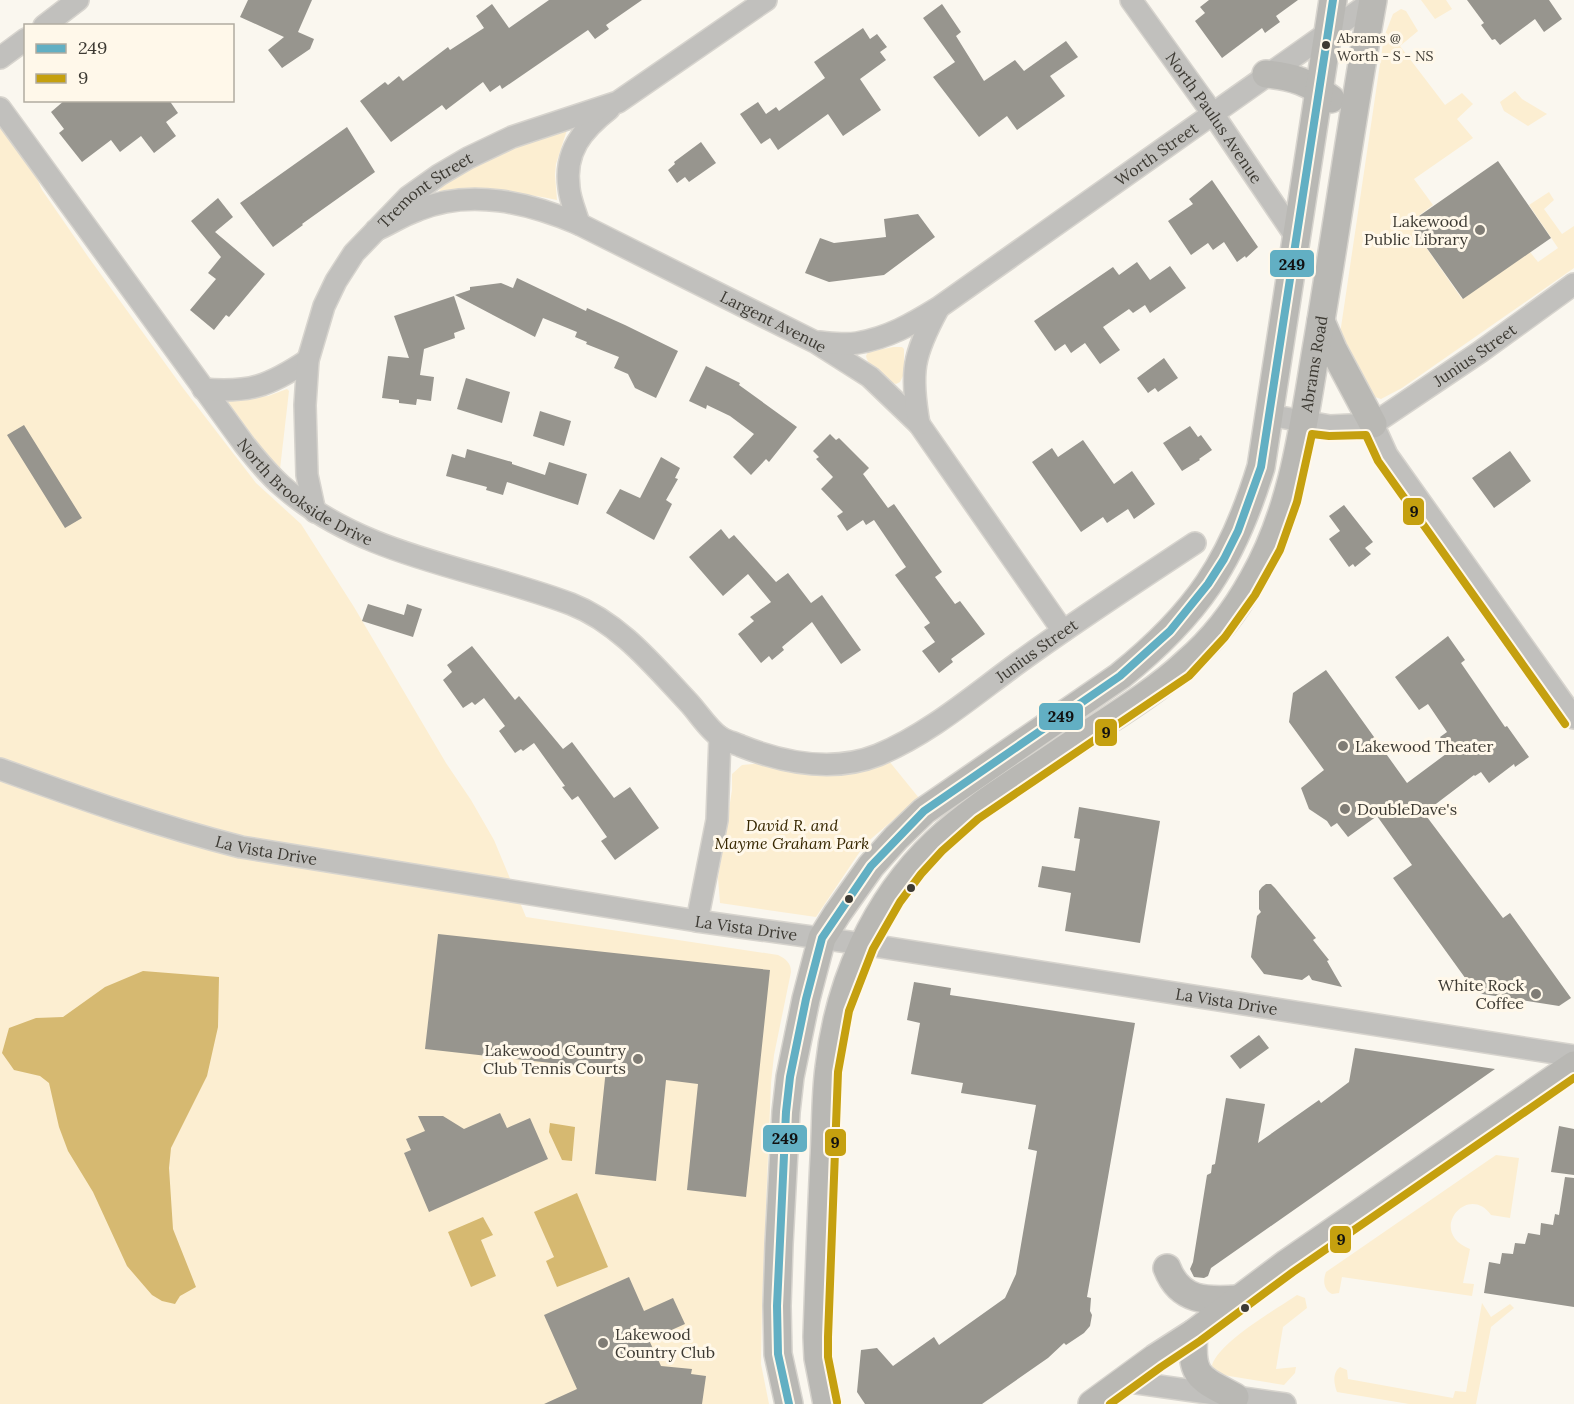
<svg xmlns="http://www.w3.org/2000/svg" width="1574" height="1404" font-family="Lora,serif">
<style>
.green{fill:#fceed1}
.water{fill:#d6b971}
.building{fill:#97958e}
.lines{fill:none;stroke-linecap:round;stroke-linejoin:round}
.minor-casing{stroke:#d7d4ce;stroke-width:24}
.major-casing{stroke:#d7d4ce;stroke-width:30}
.minor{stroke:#c1c0bd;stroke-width:21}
.major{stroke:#b9b8b4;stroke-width:27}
.bus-1-casing{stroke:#fff8ea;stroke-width:12}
.bus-2-casing{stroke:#fff8ea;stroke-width:12}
.bus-1{stroke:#62afc3;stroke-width:8}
.bus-2{stroke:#c5a00f;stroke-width:8}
.bus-dot{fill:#3d3a33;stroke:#fff8ea;stroke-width:2}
.poi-dot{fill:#7f7c75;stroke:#fff8ea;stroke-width:2}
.labels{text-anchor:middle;stroke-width:6;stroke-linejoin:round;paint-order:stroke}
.bus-label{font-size:14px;fill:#3d3a33;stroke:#fff8ea;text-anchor:start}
.street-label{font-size:16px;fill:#3d3a33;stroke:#fff8ea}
.poi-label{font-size:16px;fill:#3d3a33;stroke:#fff8ea;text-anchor:end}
.park-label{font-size:16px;font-style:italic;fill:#372700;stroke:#fff8ea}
.line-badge{stroke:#fff8ea;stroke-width:2}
.pale-badge-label{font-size:16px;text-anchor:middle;font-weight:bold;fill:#111}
</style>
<rect width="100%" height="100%" fill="#faf7ef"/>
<!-- green -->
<path class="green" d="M 1421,0 L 1446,0 L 1452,9 L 1435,19 Z
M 1401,9 L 1406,11 L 1418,31 L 1400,46 L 1445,105 L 1462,93 L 1473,104 L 1457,119 L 1473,138 L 1414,179 L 1433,205 L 1409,223 L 1462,299 L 1530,252 L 1538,262 L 1558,248 L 1529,205 L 1549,192 L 1554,200 L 1544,209 L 1562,234 L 1574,226 L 1574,268 L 1402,388 L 1381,399 L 1372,396 L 1340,334 L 1384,37 L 1393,14 Z
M 1515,91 L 1522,99 L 1547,114 L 1528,126 L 1504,111 L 1500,102 Z
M 0,125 L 36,176 L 42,190 L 89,258 L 183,388 L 256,483 L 301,524 L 354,607 L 446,763 L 471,800 L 494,840 L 526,917 L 778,955 C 786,959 791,963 791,972 L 774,1055 L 771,1083 L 762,1303 L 761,1364 L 769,1404 L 0,1404 Z
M 567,130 L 556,164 L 555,175 L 557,200 C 518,192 479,188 439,191 C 456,166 537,140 567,130 Z
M 893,347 L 902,347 L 904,349 L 904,374 L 900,382 L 896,384 C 885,380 869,369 866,356 L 868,352 Z
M 287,389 L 289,391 L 280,469 L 276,472 L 227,409 L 226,402 L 230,400 L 268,396 Z
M 889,761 L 919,798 L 865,844 L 816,917 L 720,903 L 718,878 L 732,790 L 732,774 L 742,765 L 765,763 L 800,769 L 878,767 Z
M 1496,1155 L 1519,1158 L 1510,1218 L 1491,1215 C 1468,1182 1426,1232 1470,1249 L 1463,1283 L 1474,1284 L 1472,1296 L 1342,1277 L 1339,1293 L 1332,1294 C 1323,1289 1323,1280 1326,1272 Z
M 1297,1295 L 1305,1298 L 1307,1308 L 1283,1327 L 1276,1369 L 1296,1367 L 1295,1373 L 1284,1385 L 1223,1375 L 1215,1372 L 1212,1365 C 1220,1341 1275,1310 1297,1295 Z
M 1482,1303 L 1491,1317 L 1510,1304 L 1514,1308 L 1491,1327 L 1476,1404 L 1409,1404 L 1337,1392 C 1334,1384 1332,1373 1340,1367 L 1347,1370 L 1348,1379 L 1453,1398 L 1455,1391 L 1466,1392 Z"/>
<!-- water -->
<path class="water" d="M 143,971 L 219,977 L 218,1027 L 207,1076 L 171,1148 L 169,1168 L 173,1229 L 196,1287 L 180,1296 L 175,1304 L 162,1301 L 152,1295 L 127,1266 L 93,1192 L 68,1151 L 59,1127 L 49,1083 L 40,1076 L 14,1070 L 2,1053 L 9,1028 L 36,1018 L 63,1017 L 105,987 Z
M 550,1123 L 575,1127 L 572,1161 L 562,1160 L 549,1132 Z
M 577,1193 L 608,1267 L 557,1287 L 546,1261 L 554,1257 L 534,1212 Z
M 483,1217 L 493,1235 L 481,1240 L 496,1276 L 471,1287 L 448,1232 Z"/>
<!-- building -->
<path class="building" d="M 248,0 L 312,0 L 298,32 L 314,39 L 310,49 L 282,68 L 268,50 L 284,37 L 240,17 Z
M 549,0 L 642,0 L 606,25 L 609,29 L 595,39 L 588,30 L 502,89 L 500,85 L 490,92 L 483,82 L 446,110 L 442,105 L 391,142 L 360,101 L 385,82 L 388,85 L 399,76 L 403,81 L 448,47 L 450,50 L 484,28 L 476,16 L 492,4 L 509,28 Z
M 1209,0 L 1298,0 L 1276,16 L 1280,22 L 1265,33 L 1262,28 L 1222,58 L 1195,21 L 1205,13 L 1200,7 Z
M 1467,0 L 1549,0 L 1562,19 L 1544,32 L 1535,19 L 1500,45 L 1495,39 L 1492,40 L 1481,25 L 1484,23 Z
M 942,4 L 961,32 L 956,36 L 984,81 L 1015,60 L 1024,71 L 1066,41 L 1078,57 L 1050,76 L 1065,96 L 1017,130 L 1007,116 L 979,137 L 933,77 L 955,62 L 923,18 Z
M 863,28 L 870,39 L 877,34 L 887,47 L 880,52 L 886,60 L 860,79 L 881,110 L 843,136 L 828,114 L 778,150 L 770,138 L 761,144 L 740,114 L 758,102 L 766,114 L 776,107 L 779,111 L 825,78 L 814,62 Z
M 65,100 L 169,100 L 178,113 L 166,122 L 176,136 L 154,153 L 141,136 L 120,152 L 111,140 L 82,162 L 59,133 L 64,129 L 51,112 Z
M 347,127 L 375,172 L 302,224 L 303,225 L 273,247 L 240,203 Z
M 701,142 L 716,163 L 689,182 L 685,177 L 677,183 L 668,170 L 675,164 L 674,162 Z
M 1498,161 L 1551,238 L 1463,299 L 1409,223 Z
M 1212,180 L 1258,247 L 1246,258 L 1245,256 L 1237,262 L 1224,242 L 1213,250 L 1208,243 L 1191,255 L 1168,221 L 1193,204 L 1189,199 Z
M 218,198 L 233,217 L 215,232 L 265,274 L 229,317 L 226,315 L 214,330 L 190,310 L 216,279 L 208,273 L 221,257 L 191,221 Z
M 918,214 L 935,237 L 884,275 L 829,282 L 805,273 L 820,238 L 834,243 L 886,237 L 884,219 Z
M 1137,262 L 1150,280 L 1170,266 L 1186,288 L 1150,313 L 1145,305 L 1133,313 L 1129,309 L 1103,327 L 1120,350 L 1100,364 L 1085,343 L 1071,353 L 1065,344 L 1055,351 L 1034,321 L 1113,267 L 1119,275 Z
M 517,278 L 586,311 L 587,308 L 625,325 L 678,351 L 656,398 L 635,388 L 628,374 L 614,368 L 619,357 L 586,344 L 587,342 L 575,337 L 577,332 L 543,318 L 535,337 L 455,295 L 470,290 L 470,287 L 501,283 L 513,288 Z
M 454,296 L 465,329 L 454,333 L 455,338 L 424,349 L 420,375 L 434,377 L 431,401 L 417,399 L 416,405 L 399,403 L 399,400 L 382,398 L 388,356 L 409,358 L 394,316 Z
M 1164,358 L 1178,378 L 1158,392 L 1155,388 L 1148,393 L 1137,378 Z
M 706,366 L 740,383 L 739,385 L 797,427 L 769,462 L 766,459 L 751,475 L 733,457 L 754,434 L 730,416 L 707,405 L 706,409 L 689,401 Z
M 466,378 L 510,392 L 502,423 L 457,409 Z
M 540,411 L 571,421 L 564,446 L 533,436 Z
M 24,425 L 82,518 L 65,528 L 7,435 Z
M 1190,426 L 1198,437 L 1201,435 L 1212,450 L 1199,459 L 1200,460 L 1182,471 L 1163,443 Z
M 830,434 L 836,440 L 839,438 L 869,468 L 863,474 L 888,508 L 894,504 L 942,572 L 935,577 L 955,604 L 960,601 L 985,634 L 951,659 L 953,662 L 939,673 L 922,651 L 935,642 L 924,627 L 930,623 L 895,575 L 906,567 L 874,520 L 866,525 L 863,520 L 847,531 L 837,516 L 843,512 L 821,489 L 833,477 L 816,459 L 819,457 L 813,451 Z
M 1083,440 L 1114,484 L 1132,471 L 1155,504 L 1134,519 L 1128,509 L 1107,523 L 1103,517 L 1081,532 L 1032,462 L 1052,448 L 1058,457 Z
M 467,449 L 512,462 L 512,464 L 545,475 L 549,462 L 587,474 L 578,505 L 507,482 L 503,495 L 486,490 L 487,487 L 446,476 L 452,454 L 465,458 Z
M 1510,451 L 1531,481 L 1494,508 L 1472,478 Z
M 661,457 L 680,468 L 675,478 L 678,479 L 666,500 L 672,504 L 654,540 L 606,513 L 620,489 L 640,498 Z
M 1344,505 L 1373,542 L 1365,548 L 1371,554 L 1355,567 L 1353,564 L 1349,567 L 1329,539 L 1340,531 L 1329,516 Z
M 721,529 L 729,539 L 734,535 L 776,582 L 788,573 L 811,603 L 822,595 L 861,650 L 841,664 L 812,622 L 782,647 L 784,650 L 772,660 L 769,656 L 761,663 L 738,634 L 754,621 L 750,617 L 771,602 L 748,574 L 723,596 L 689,557 Z
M 368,604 L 404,615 L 407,604 L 422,609 L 413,637 L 362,621 Z
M 1448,636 L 1465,660 L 1461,663 L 1505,727 L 1507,726 L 1529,757 L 1515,767 L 1514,764 L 1489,783 L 1481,772 L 1475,776 L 1474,775 L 1424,813 L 1503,918 L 1510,913 L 1571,998 L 1559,1006 L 1476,993 L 1393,878 L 1412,865 L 1377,816 L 1348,837 L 1337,823 L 1331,827 L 1327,821 L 1309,809 L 1301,788 L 1324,770 L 1289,722 L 1293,693 L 1326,670 L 1407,783 L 1450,751 L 1440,737 L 1447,732 L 1428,704 L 1419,710 L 1395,677 Z
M 472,646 L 515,700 L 519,696 L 563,749 L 572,742 L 614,798 L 630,787 L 659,828 L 615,860 L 601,841 L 607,837 L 578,796 L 572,800 L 562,787 L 565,786 L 534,743 L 523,751 L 521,749 L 515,753 L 499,731 L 505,726 L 484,698 L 475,705 L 472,702 L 463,708 L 443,680 L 452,672 L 447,665 Z
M 1079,807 L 1160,821 L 1140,943 L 1065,931 L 1071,893 L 1038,887 L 1042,866 L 1075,871 L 1080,839 L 1074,838 Z
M 1266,884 L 1271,884 L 1275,888 L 1316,938 L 1313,940 L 1329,960 L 1327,961 L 1342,987 L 1312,980 L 1309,975 L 1302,980 L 1264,974 L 1251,957 L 1257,916 L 1261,912 L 1259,909 L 1259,891 L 1262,887 Z
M 438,934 L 770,970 L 746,1197 L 687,1190 L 698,1084 L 666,1080 L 656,1181 L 595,1174 L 606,1069 L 425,1049 Z
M 914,982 L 951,988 L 950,995 L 1135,1023 L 1087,1297 L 1091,1298 L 1090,1311 L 1092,1315 L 1090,1326 L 1084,1333 L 1066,1345 L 1064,1343 L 1048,1358 L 982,1404 L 865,1404 L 857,1392 L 861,1350 L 877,1348 L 893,1366 L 934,1337 L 939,1345 L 1005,1298 L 1016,1274 L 1037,1151 L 1028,1149 L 1036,1105 L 961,1093 L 963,1083 L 911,1074 L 920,1023 L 907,1020 Z
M 1259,1035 L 1269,1048 L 1240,1069 L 1230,1056 Z
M 1355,1048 L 1495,1069 L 1211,1268 L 1208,1276 L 1204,1278 L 1194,1277 L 1190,1269 L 1193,1262 L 1207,1175 L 1211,1173 L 1212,1165 L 1215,1164 L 1226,1098 L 1265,1104 L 1258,1143 L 1319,1100 L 1321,1103 L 1349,1082 Z
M 500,1113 L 507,1128 L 530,1118 L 548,1159 L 429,1212 L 404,1153 L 411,1150 L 406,1139 L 425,1131 L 418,1116 L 443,1116 L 464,1129 Z
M 1559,1126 L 1574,1129 L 1574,1175 L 1551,1172 Z
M 1565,1177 L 1574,1178 L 1574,1307 L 1484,1293 L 1489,1262 L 1500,1264 L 1502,1253 L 1513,1254 L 1515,1243 L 1525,1244 L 1528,1233 L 1540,1235 L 1541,1223 L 1553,1225 L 1555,1214 L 1559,1215 Z
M 629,1277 L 644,1311 L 673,1298 L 685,1324 L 649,1340 L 661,1366 L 692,1369 L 691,1374 L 706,1376 L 702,1404 L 544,1404 L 577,1389 L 544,1315 Z"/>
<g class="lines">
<defs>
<g id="minor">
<path id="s1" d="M 1131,0 L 1213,114 L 1296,237"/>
<path d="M 44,26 L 78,0"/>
<path d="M 0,58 L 26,39"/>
<path id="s2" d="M 0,108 L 244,444 C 256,459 268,474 282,486 C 362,557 474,567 571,604 C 620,623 655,667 690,704 C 699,714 709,730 720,737 C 726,741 735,743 741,746 C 784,763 833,773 878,755 C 929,734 974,695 1018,663 C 1076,621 1136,582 1195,543"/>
<path d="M 579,224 C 576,213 570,200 569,188 C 564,152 582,130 609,109"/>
<path id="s3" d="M 376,230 C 390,224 403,215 418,210 C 471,188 529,203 579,224 L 815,342 L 870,377 L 919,424 L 1063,631"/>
<path id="s4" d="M 819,342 C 831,343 844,345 857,343 C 888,338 912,324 938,308 L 1374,0"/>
<path d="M 203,389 C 250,393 269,386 308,360"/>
<path d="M 1269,415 L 1330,426 L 1373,424"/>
<path d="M 919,424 C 910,372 913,355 938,309"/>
<path d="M 1373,424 L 1387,455 L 1574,718"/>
<path id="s5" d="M 1373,424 L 1480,352 L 1574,284"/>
<path id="s6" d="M 315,512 L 307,475 L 305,405 L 308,360 L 324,306 L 336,281 L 354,253 L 408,197 L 439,175 L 468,158 L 512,137 L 618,102 L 766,0"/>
<path id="s7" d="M 0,769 C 80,798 158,826 241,847 L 697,921 L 863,944 L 1574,1056"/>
<path d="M 697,921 L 717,820 L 720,737"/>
<path d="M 1123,1381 L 1285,1404"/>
</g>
<g id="major">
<path d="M 1266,74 C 1293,76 1310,83 1331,99"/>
<path d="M 1321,321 L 1333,349 L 1373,424"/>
<path d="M 1167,1268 C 1180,1302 1207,1301 1238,1299"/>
<path d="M 1194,1333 C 1190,1377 1199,1378 1235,1397"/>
<path d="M 789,1404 L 778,1354 L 777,1306 L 779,1244 L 786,1112 L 790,1077 L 806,999 L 822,938 L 837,914 L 871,866 L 896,838 L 924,811 L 1120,676 C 1197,614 1232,562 1261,467 L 1333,0"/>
<path id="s8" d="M 827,1404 L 818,1358 L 817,1337 C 819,1278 821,1219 824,1160 C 826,1129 825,1098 829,1068 C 838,984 874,901 936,842 C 973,807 1018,781 1060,752 C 1101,724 1151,696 1186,663 C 1213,640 1236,610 1253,579 C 1293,509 1303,428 1316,350 C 1336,234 1352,116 1373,0"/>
<path d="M 1092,1404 L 1155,1358 L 1194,1333 L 1287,1263 L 1574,1065"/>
</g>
</defs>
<!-- minor casing -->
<use href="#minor" class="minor-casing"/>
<!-- major casing -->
<use href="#major" class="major-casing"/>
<!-- minor -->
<use href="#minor" class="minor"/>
<!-- major -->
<use href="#major" class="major"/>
<defs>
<path id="bus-1" d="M 789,1404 L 778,1354 L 777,1306 L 786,1112 L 790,1077 L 806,999 L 822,938 L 871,866 L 924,811 L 1120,676 L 1170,631 L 1208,584 L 1224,559 L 1238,531 L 1261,467 L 1333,0"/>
<path id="bus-2" d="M 837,1402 L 828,1357 L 828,1337 L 838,1072 L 849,1011 L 873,949 L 900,902 L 921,874 L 942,851 L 978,819 L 1189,676 L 1225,637 L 1255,595 L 1280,550 L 1297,502 L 1312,434 L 1329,436 L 1366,435 L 1378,461 L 1565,724
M 1110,1404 L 1161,1367 L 1200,1341 L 1293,1272 L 1574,1078"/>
</defs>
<!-- bus-1 casing -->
<use href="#bus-1" class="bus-1-casing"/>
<!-- bus-2 casing -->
<use href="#bus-2" class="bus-2-casing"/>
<!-- bus-1 -->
<use href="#bus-1" class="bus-1"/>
<!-- bus-2 -->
<use href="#bus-2" class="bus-2"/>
</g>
<!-- markers -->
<g class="bus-dot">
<circle cx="1326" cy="45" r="5"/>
<circle cx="911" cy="888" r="5"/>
<circle cx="849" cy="899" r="5"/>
<circle cx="1245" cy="1308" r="5"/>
</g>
<g class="poi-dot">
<circle cx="1480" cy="230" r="6"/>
<circle cx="1343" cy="746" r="6"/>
<circle cx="1345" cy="809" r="6"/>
<circle cx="1536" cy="994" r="6"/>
<circle cx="638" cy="1059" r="6"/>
<circle cx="603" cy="1343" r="6"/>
</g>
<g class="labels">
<!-- bus labels -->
<g class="bus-label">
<text x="1337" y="43">Abrams @<tspan x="1337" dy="18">Worth - S - NS</tspan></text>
</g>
<!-- street labels -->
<g class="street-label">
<text dy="6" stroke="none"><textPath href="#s1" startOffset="144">North Paulus Avenue</textPath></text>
<text dy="6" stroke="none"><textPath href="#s4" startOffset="394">Worth Street</textPath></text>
<text dy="6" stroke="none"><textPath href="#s6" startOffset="366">Tremont Street</textPath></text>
<text dy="6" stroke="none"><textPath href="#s3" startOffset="430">Largent Avenue</textPath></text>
<text dy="6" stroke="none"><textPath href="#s5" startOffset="123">Junius Street</textPath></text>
<text dy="6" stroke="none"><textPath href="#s8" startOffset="1233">Abrams Road</textPath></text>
<text dy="6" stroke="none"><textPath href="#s2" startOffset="494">North Brookside Drive</textPath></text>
<text dy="6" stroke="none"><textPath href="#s2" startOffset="1342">Junius Street</textPath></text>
<text dy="6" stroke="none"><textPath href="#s7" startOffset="279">La Vista Drive</textPath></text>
<text dy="6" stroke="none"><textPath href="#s7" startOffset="765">La Vista Drive</textPath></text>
<text dy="6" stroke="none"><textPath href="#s7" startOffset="1251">La Vista Drive</textPath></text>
</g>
<!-- poi labels -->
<g class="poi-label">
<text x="1468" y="227">Lakewood<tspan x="1468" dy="18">Public Library</tspan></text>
<text x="1355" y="752" text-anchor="start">Lakewood Theater</text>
<text x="1357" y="815" text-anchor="start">DoubleDave's</text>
<text x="1524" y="991">White Rock<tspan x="1524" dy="18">Coffee</tspan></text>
<text x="626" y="1056">Lakewood Country<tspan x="626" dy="18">Club Tennis Courts</tspan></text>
<text x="615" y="1340" text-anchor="start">Lakewood<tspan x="615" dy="18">Country Club</tspan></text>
</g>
<!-- park labels -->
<g class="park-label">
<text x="792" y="831">David R. and<tspan x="792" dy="18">Mayme Graham Park</tspan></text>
</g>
</g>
<g class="line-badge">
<rect x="1269" y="249" width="46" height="29" rx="6" fill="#62afc3"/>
<rect x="1402" y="497" width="23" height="29" rx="6" fill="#c5a00f"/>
<rect x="1038" y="702" width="46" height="29" rx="6" fill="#62afc3"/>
<rect x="1094" y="718" width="24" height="29" rx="6" fill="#c5a00f"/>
<rect x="762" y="1124" width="46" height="29" rx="6" fill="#62afc3"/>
<rect x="824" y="1128" width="23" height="29" rx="6" fill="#c5a00f"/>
<rect x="1329" y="1225" width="23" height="29" rx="6" fill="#c5a00f"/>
</g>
<g class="pale-badge-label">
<text x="1292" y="270">249</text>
<text x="1414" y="517">9</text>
<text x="1061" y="722">249</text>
<text x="1106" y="738">9</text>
<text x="785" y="1144">249</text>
<text x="835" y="1148">9</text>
<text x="1341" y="1245">9</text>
</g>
<!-- legend -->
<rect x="24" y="24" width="210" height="78" fill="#fff8ea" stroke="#b1aca1" stroke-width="1.5"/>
<rect x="36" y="44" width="30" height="9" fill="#62afc3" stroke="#b1aca1" stroke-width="1.5"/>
<text x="78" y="54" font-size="18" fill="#3d3a33">249</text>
<rect x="36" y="74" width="30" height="9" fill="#c5a00f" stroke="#b1aca1" stroke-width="1.5"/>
<text x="78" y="84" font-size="18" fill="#3d3a33">9</text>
</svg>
